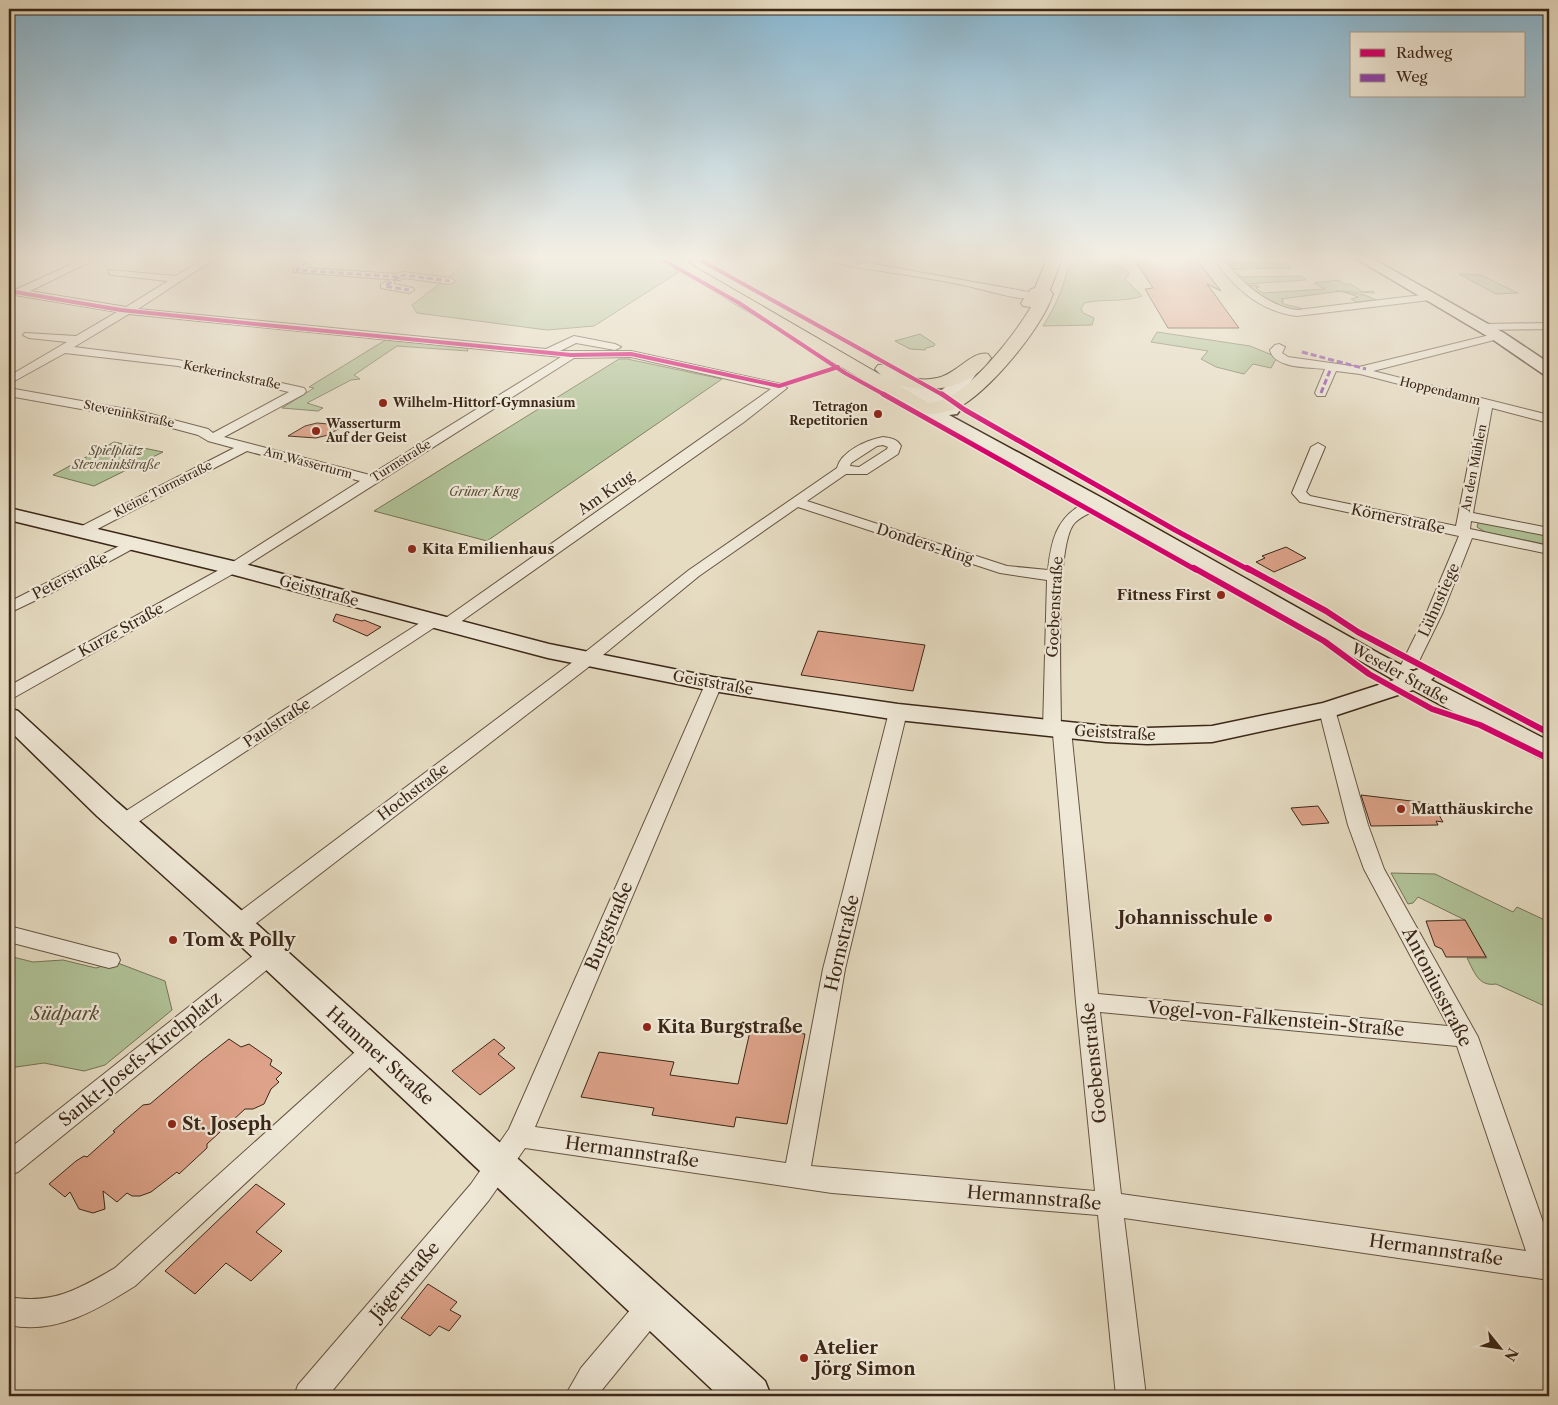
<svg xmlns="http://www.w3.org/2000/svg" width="1558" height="1405" font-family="'Libre Caslon Text',serif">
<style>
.green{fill:#b0c297;stroke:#767457}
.building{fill:#dda289;stroke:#3b2717}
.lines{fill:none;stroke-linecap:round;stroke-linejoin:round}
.street-casing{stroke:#665442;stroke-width:2}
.secondary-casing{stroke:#3b2717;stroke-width:3}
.primary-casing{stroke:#3b2717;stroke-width:2}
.street{fill:#efe8d7;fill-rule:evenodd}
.secondary{fill:#efe8d7;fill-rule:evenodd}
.primary{fill:#e6dcc2;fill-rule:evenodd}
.quiet{stroke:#8e44ad;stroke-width:3;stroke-dasharray:6 3;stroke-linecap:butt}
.cycleway-far2-casing{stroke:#efe8d7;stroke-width:5.5}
.cycleway-far1-casing{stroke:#efe8d7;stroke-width:8}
.cycleway-casing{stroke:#efe8d7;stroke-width:9}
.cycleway-far2{stroke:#d6006c;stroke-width:4}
.cycleway-far1{stroke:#d6006c;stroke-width:5}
.cycleway{stroke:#d6006c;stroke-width:6}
.poi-dot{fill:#8f2418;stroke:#efe8d7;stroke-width:2}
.labels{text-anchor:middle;stroke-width:4.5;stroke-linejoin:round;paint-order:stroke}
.far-street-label{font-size:12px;fill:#3b2717;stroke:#efe8d7}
.far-poi-label{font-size:12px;font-weight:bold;fill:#3b2717;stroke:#efe8d7;text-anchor:start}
.far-park-label{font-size:12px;font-style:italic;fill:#584e37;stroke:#efe8d7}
.street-label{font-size:15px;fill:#3b2717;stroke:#efe8d7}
.poi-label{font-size:15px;font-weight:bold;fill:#3b2717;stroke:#efe8d7;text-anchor:start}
.near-poi-label{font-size:18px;font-weight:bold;fill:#3b2717;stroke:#efe8d7;text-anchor:start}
.near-street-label{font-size:18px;fill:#3b2717;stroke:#efe8d7}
.near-park-label{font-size:18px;font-style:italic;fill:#584e37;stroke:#efe8d7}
</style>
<rect width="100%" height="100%" fill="#e6dcc2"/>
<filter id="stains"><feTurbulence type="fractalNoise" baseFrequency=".004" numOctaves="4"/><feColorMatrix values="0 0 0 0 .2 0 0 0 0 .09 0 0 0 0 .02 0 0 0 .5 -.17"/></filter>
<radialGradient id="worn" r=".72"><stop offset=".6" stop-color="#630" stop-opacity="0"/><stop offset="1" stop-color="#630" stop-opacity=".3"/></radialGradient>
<!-- green -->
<path class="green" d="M 472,256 L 650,256 L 679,272 L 594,326 L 547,330 L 417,313 L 412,305 L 465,264 Z
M 1070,256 L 1107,256 L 1112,262 L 1129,273 L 1125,279 L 1142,296 C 1122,303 1105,298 1084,303 L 1081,309 L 1083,313 L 1094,318 L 1092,325 L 1043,326 C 1057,304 1066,282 1070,256 Z
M 1228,263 L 1287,263 L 1291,268 L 1233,269 Z
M 1459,274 L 1481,275 L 1518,293 L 1496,294 Z
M 1302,276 L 1306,280 L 1246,284 L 1239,277 Z
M 1338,280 L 1345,284 L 1350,284 L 1363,292 L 1372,291 L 1375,293 L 1336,291 L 1365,295 L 1376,300 L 1357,302 L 1351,299 L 1358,297 L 1342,291 L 1281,299 L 1284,301 L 1281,302 C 1288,307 1295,305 1302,309 C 1283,312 1262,296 1247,286 L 1257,285 L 1259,287 L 1256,288 L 1263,293 L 1325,289 L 1314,283 Z
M 1157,332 L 1250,346 L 1277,357 L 1271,368 L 1253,364 L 1244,374 L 1216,367 L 1201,359 L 1208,351 L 1151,342 Z
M 920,334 L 935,344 L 934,346 L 926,348 L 925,350 L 910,349 L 895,341 Z
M 387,339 L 467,348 L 468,351 L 397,346 L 354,375 L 360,379 L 351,380 L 307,403 L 323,408 L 318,411 L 282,408 L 314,388 L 309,387 Z
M 619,359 L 627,359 L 722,379 L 487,541 L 374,511 Z
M 114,442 L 163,452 L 94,486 L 53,475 Z
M 1479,520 L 1549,535 L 1549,545 L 1485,532 L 1477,527 Z
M 1391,873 L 1435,874 L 1513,912 L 1517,907 L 1549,922 L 1549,1008 L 1496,984 C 1478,987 1474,971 1467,958 L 1487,958 L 1465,920 L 1418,897 L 1413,903 L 1408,904 Z
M 9,956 L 33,962 L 63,960 L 96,968 L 115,962 L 165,981 L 172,1010 L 105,1065 L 84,1071 L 44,1063 L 9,1068 Z"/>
<!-- building -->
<path class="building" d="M 1132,256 L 1158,256 L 1167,260 L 1197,260 L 1221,291 L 1207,284 L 1239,328 L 1168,328 L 1145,289 L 1153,288 Z
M 317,423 L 328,424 L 340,428 L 328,435 L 316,438 L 288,436 L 305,426 Z
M 1286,547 L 1306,558 L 1274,572 L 1256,562 L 1265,558 L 1262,556 Z
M 336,614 L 362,621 L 364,620 L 381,627 L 367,636 L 333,621 Z
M 818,631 L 925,645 L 913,691 L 801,675 Z
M 1361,795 L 1428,803 L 1430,808 L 1435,808 L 1443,822 L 1436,821 L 1438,825 L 1371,826 Z
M 1318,806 L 1329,823 L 1302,825 L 1291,808 Z
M 1465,920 L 1486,957 L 1446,957 L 1442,949 L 1435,946 L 1426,921 Z
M 751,1027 L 805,1034 L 787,1124 L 736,1117 L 734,1127 L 652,1115 L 654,1108 L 581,1097 L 599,1052 L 674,1062 L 670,1075 L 738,1084 Z
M 229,1039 L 241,1047 L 249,1044 L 272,1060 L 270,1065 L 282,1073 L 276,1079 L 279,1082 L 271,1089 L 264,1104 L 253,1109 L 245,1109 L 207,1144 L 207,1148 L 179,1174 L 177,1172 L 173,1175 L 151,1192 L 140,1196 L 132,1196 L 127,1193 L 117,1202 L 103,1191 L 105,1209 L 93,1213 L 79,1209 L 70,1192 L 65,1197 L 49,1184 L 76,1161 L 84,1156 L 87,1157 L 115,1132 L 113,1131 L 143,1105 L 150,1104 L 201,1061 Z
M 494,1039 L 505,1048 L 498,1054 L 515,1068 L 480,1095 L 452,1071 Z
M 256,1184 L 285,1204 L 256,1232 L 282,1251 L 251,1281 L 226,1263 L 195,1294 L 165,1271 Z
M 428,1284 L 457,1302 L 450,1310 L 461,1316 L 449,1331 L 439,1326 L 430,1336 L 401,1318 Z"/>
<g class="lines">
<defs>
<path id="street" d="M 90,256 L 102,256 L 30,291 L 126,307 L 168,281 L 113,275 L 109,274 L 109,270 L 176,276 L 208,256 L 219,256 L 138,309 L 546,349 L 574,336 L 615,344 L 621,347 L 615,350 L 576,343 L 560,351 L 631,351 L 781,384 L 787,388 L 744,422 L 452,628 L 440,628 L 438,625 L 129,828 L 122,830 L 115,828 L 112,823 L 115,818 L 426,619 L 438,619 L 440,622 L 771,389 L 631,357 L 574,358 L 238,571 L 15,697 L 9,698 L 9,686 L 228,565 L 360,481 L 247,451 L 86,535 L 76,535 L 74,532 L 76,529 L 234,448 L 208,441 L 198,435 L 142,420 L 9,396 L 9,388 L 143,412 L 208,429 L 213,433 L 289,392 L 178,366 L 65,353 L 9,384 L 9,376 L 67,342 L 29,338 L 23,335 L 25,333 L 76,336 L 117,312 L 9,294 L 9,288 L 17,289 ZM 129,314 L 561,357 L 370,475 L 224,437 L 304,394 L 306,391 L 304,388 L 178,360 L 74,347 Z
M 308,256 L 319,256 L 306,268 L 397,274 L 403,272 L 450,278 L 455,281 L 450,284 L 404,278 L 399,280 L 294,272 L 294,268 Z
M 812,256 L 829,256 L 1034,293 L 1039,296 C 1031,304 992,292 980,289 C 925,275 868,272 814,258 Z
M 1211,256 L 1221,256 C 1240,280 1260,301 1291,309 L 1297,310 L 1430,294 L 1435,297 L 1430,300 L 1297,316 C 1258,311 1233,286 1211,256 Z
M 390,280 L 394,281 L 394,284 L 413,288 L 414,290 L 409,293 L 381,288 L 381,284 Z
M 1549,323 L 1549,329 L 1483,330 L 1478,327 L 1483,324 Z
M 1498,333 L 1504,336 L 1502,338 L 1373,371 L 1549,415 L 1549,423 L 1492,408 L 1473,513 L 1549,528 L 1549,536 L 1471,521 L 1470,529 L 1549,546 L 1549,554 L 1472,538 L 1443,612 L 1417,665 L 1415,669 L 1403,669 L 1401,665 L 1427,612 L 1459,536 L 1300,502 L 1292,493 L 1311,447 L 1318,443 L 1325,447 L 1306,492 L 1310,496 L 1456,526 L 1480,405 L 1360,374 L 1336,371 L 1325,396 L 1317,396 L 1315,393 L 1325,369 C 1310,367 1274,369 1270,350 L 1275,345 L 1279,344 L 1285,347 L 1282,353 L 1288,357 L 1359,367 Z
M 883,437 C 891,438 897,439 901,446 L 898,454 L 867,474 L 846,474 L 807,501 L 1007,566 L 1048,570 C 1051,542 1056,518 1083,504 C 1090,501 1095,498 1102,500 L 1104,503 C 1097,513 1081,514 1073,525 C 1055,552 1061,686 1061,725 L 1068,726 L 1071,730 L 1098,994 L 1448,1026 L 1364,869 L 1348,825 L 1319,710 L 1322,706 L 1328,705 L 1334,706 L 1368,825 L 1384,869 L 1478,1037 L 1549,1239 L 1549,1280 L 1124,1218 L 1146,1396 L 1116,1396 L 1098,1215 L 832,1193 L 525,1148 L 489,1200 L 328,1396 L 294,1396 L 298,1385 L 471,1184 L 509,1129 L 707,680 L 713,679 L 719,680 L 722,684 L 535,1127 L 786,1163 L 823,969 L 889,712 L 892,708 L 898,707 L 904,708 L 907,712 L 845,969 L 811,1166 L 1095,1191 L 1076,1002 L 1053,734 L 1046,733 L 1043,729 L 1047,580 L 1000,573 L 798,507 L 699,576 L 586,669 L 246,931 L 238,933 L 230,931 L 227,925 L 230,919 L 574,661 L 689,570 L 837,468 C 841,451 867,440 883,437 ZM 883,445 L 888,447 L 887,449 L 859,467 L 850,466 L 851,463 L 877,446 ZM 1100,1012 L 1457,1046 L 1526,1251 L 1121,1194 Z
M 131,540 L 136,541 L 138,544 L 136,547 L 53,592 L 9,613 L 9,602 Z
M 9,926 L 109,952 L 117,954 L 120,960 L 117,966 L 109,968 L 9,942 Z
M 271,946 L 279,948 L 282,954 L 279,960 L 18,1172 L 9,1175 L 9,1149 L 263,948 Z
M 373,1040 L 381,1043 L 385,1050 L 381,1057 L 135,1286 C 97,1310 55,1335 9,1325 L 9,1297 C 52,1305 79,1289 115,1268 L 365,1043 Z
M 652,1292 L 662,1296 L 666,1306 L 662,1316 L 597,1396 L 565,1396 L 581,1368 L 642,1296 Z"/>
<path id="secondary" d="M 1352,256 L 1368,256 L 1504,333 L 1549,363 L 1549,375 L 1543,374 L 1492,339 Z
M 970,366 L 976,367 L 978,371 L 967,387 L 949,402 L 960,410 L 957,414 L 949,415 L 1104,499 L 1380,654 L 1413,671 L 1425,667 L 1434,669 L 1437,674 L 1431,680 L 1549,741 L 1549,760 L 1540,758 L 1413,690 L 1337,715 L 1212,742 L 1147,744 L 1106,742 L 898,720 L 713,691 L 548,658 L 227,573 L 9,520 L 9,508 L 241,563 L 549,644 L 713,677 L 898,704 L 1106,726 L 1147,728 L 1212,726 L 1323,703 L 1394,680 L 1090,507 L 919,413 L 916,409 L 925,402 L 897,385 L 895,381 L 897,377 C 911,374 925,387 937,394 C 946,388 962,368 970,366 Z
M 9,708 L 18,711 L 117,802 L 249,917 L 765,1381 L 771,1396 L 719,1396 L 227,933 L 97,816 L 9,730 Z"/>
<path id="primary" d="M 658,256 L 676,256 L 881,375 L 875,369 L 878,365 C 891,362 898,372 910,377 C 918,380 928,380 937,378 C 956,375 972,350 988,354 L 991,358 C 970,389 932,394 898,385 L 928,403 C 934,402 941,401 947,398 C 975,385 1015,334 1031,307 L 1023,306 L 1021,303 L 1031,289 L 1035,288 L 1048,256 L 1063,256 L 1050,290 L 1053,294 C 1041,329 994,385 963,405 C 952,412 931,416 918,413 L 661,259 Z"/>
</defs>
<!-- street casing -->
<use href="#street" class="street-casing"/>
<!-- secondary casing -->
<use href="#secondary" class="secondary-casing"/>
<!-- primary casing -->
<use href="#primary" class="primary-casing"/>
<!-- street -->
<use href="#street" class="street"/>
<!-- secondary -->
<use href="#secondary" class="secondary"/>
<!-- primary -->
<use href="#primary" class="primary"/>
<!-- quiet -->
<path class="quiet" d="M 314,256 L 297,270 L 399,277 L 403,275 L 450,281
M 856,264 L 872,256
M 399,277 L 385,286 L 409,290
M 1302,352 L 1366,369
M 1321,393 L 1331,368"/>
<defs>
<path id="cycleway-far2" d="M 656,256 L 739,303 L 845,373 L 885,395
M 693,256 L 943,395
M 9,291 L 121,310 L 255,324 L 571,355 L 631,354 L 779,386 L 838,367"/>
<path id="cycleway-far1" d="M 883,394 L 1196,570
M 942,394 L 965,410 L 1175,530 L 1249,570"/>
<path id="cycleway" d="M 1194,568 L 1324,641 L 1369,674 L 1432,709 L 1480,725 L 1549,759
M 1247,568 L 1326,611 L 1358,632 L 1549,733"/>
</defs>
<!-- cycleway-far2 casing -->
<use href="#cycleway-far2" class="cycleway-far2-casing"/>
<!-- cycleway-far1 casing -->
<use href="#cycleway-far1" class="cycleway-far1-casing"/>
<!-- cycleway casing -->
<use href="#cycleway" class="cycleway-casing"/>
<!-- cycleway-far2 -->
<use href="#cycleway-far2" class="cycleway-far2"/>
<!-- cycleway-far1 -->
<use href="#cycleway-far1" class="cycleway-far1"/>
<!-- cycleway -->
<use href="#cycleway" class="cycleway"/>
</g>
<!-- sky -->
<linearGradient id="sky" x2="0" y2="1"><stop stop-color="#87b7d2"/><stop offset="0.57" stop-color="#f4efe4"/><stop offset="1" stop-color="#f4efe4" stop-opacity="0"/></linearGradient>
<rect width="1558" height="452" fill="url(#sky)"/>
<!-- markers -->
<g class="poi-dot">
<circle cx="383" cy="403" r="5"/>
<circle cx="878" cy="414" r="5"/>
<circle cx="316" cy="431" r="5"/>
<circle cx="412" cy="549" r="5"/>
<circle cx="1221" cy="595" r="5"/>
<circle cx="1401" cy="809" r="5"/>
<circle cx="1268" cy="918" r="5"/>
<circle cx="173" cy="940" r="5"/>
<circle cx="647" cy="1027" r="5"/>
<circle cx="172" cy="1124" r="5"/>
<circle cx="804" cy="1358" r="5"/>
</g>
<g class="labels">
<!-- far-street labels -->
<g class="far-street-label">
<text transform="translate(232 375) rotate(12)" y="4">Kerkerinckstraße</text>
<text transform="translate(1440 391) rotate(14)" y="4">Hoppendamm</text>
<text transform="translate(129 414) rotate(12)" y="4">Steveninkstraße</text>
<text transform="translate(401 461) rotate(-32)" y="4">Turmstraße</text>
<text transform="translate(308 463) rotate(15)" y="4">Am Wasserturm</text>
<text transform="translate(1474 468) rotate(-79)" y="4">An den Mühlen</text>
<text transform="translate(163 489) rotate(-27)" y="4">Kleine Turmstraße</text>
</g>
<!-- far-poi labels -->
<g class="far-poi-label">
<text x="393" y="407">Wilhelm-Hittorf-Gymnasium</text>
<text x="868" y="411" text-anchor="end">Tetragon<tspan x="868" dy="14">Repetitorien</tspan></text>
<text x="326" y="428">Wasserturm<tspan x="326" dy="14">Auf der Geist</tspan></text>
</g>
<!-- far-park labels -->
<g class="far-park-label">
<text x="116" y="455">Spielplatz<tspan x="116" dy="14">Steveninkstraße</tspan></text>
<text x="484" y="496">Grüner Krug</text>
</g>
<!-- street labels -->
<g class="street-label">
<text transform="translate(606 493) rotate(-35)" y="5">Am Krug</text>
<text transform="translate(1398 519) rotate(12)" y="5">Körnerstraße</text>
<text transform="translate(925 544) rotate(18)" y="5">Donders-Ring</text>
<text transform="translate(70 576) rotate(-28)" y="5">Peterstraße</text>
<text transform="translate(319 591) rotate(15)" y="5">Geiststraße</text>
<text transform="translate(1439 600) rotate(-66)" y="5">Lühnstiege</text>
<text transform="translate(1055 607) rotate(-87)" y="5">Goebenstraße</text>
<text transform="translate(121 630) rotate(-29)" y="5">Kurze Straße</text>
<text transform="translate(1400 674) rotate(29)" y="5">Weseler Straße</text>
<text transform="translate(713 683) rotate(10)" y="5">Geiststraße</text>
<text transform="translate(277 723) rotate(-33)" y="5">Paulstraße</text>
<text transform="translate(1115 733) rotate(3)" y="5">Geiststraße</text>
<text transform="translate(413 792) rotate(-37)" y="5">Hochstraße</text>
</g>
<!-- poi labels -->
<g class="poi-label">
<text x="422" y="554">Kita Emilienhaus</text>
<text x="1211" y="600" text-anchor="end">Fitness First</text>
<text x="1411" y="814">Matthäuskirche</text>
</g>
<!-- near-poi labels -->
<g class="near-poi-label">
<text x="1258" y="924" text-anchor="end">Johannisschule</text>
<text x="183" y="946">Tom &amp; Polly</text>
<text x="657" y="1033">Kita Burgstraße</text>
<text x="182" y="1130">St. Joseph</text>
<text x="814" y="1354">Atelier<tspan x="814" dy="21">Jörg Simon</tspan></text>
</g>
<!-- near-street labels -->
<g class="near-street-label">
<text transform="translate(609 926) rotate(-67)" y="6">Burgstraße</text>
<text transform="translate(842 943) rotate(-77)" y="6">Hornstraße</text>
<text transform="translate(1437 987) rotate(63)" y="6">Antoniusstraße</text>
<text transform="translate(1276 1019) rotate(5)" y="6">Vogel-von-Falkenstein-Straße</text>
<text transform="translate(380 1056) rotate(42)" y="6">Hammer Straße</text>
<text transform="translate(140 1059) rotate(-39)" y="6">Sankt-Josefs-Kirchplatz</text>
<text transform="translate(1094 1063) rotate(-96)" y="6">Goebenstraße</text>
<text transform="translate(632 1152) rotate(8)" y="6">Hermannstraße</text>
<text transform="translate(1034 1198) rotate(5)" y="6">Hermannstraße</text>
<text transform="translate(1436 1250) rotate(8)" y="6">Hermannstraße</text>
<text transform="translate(405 1281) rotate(-50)" y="6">Jägerstraße</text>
</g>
<!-- near-park labels -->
<g class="near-park-label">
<text x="65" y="1020">Südpark</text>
</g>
</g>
<!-- margin -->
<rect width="1558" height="1405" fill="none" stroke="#e6dcc2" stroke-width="30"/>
<rect x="10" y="10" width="1538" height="1385" fill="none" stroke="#3b2717" stroke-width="2.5"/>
<rect x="15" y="15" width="1528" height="1375" fill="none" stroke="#3b2717"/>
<!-- legend -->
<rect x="1350" y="32" width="175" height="65" fill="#efe8d7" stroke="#a79b8a"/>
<rect x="1360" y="49" width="25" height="8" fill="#d6006c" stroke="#a79b8a"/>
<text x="1396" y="58" font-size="15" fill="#3b2717">Radweg</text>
<rect x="1360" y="74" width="25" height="8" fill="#8e44ad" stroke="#a79b8a"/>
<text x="1396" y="82" font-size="15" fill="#3b2717">Weg</text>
<!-- north arrow -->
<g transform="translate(1500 1348) rotate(120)" stroke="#efe8d7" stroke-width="4" paint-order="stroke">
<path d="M0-4L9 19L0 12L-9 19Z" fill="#3b2717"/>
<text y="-8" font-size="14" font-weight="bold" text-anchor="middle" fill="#3b2717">N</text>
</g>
<rect width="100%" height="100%" filter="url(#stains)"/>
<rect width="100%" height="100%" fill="url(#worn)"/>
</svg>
